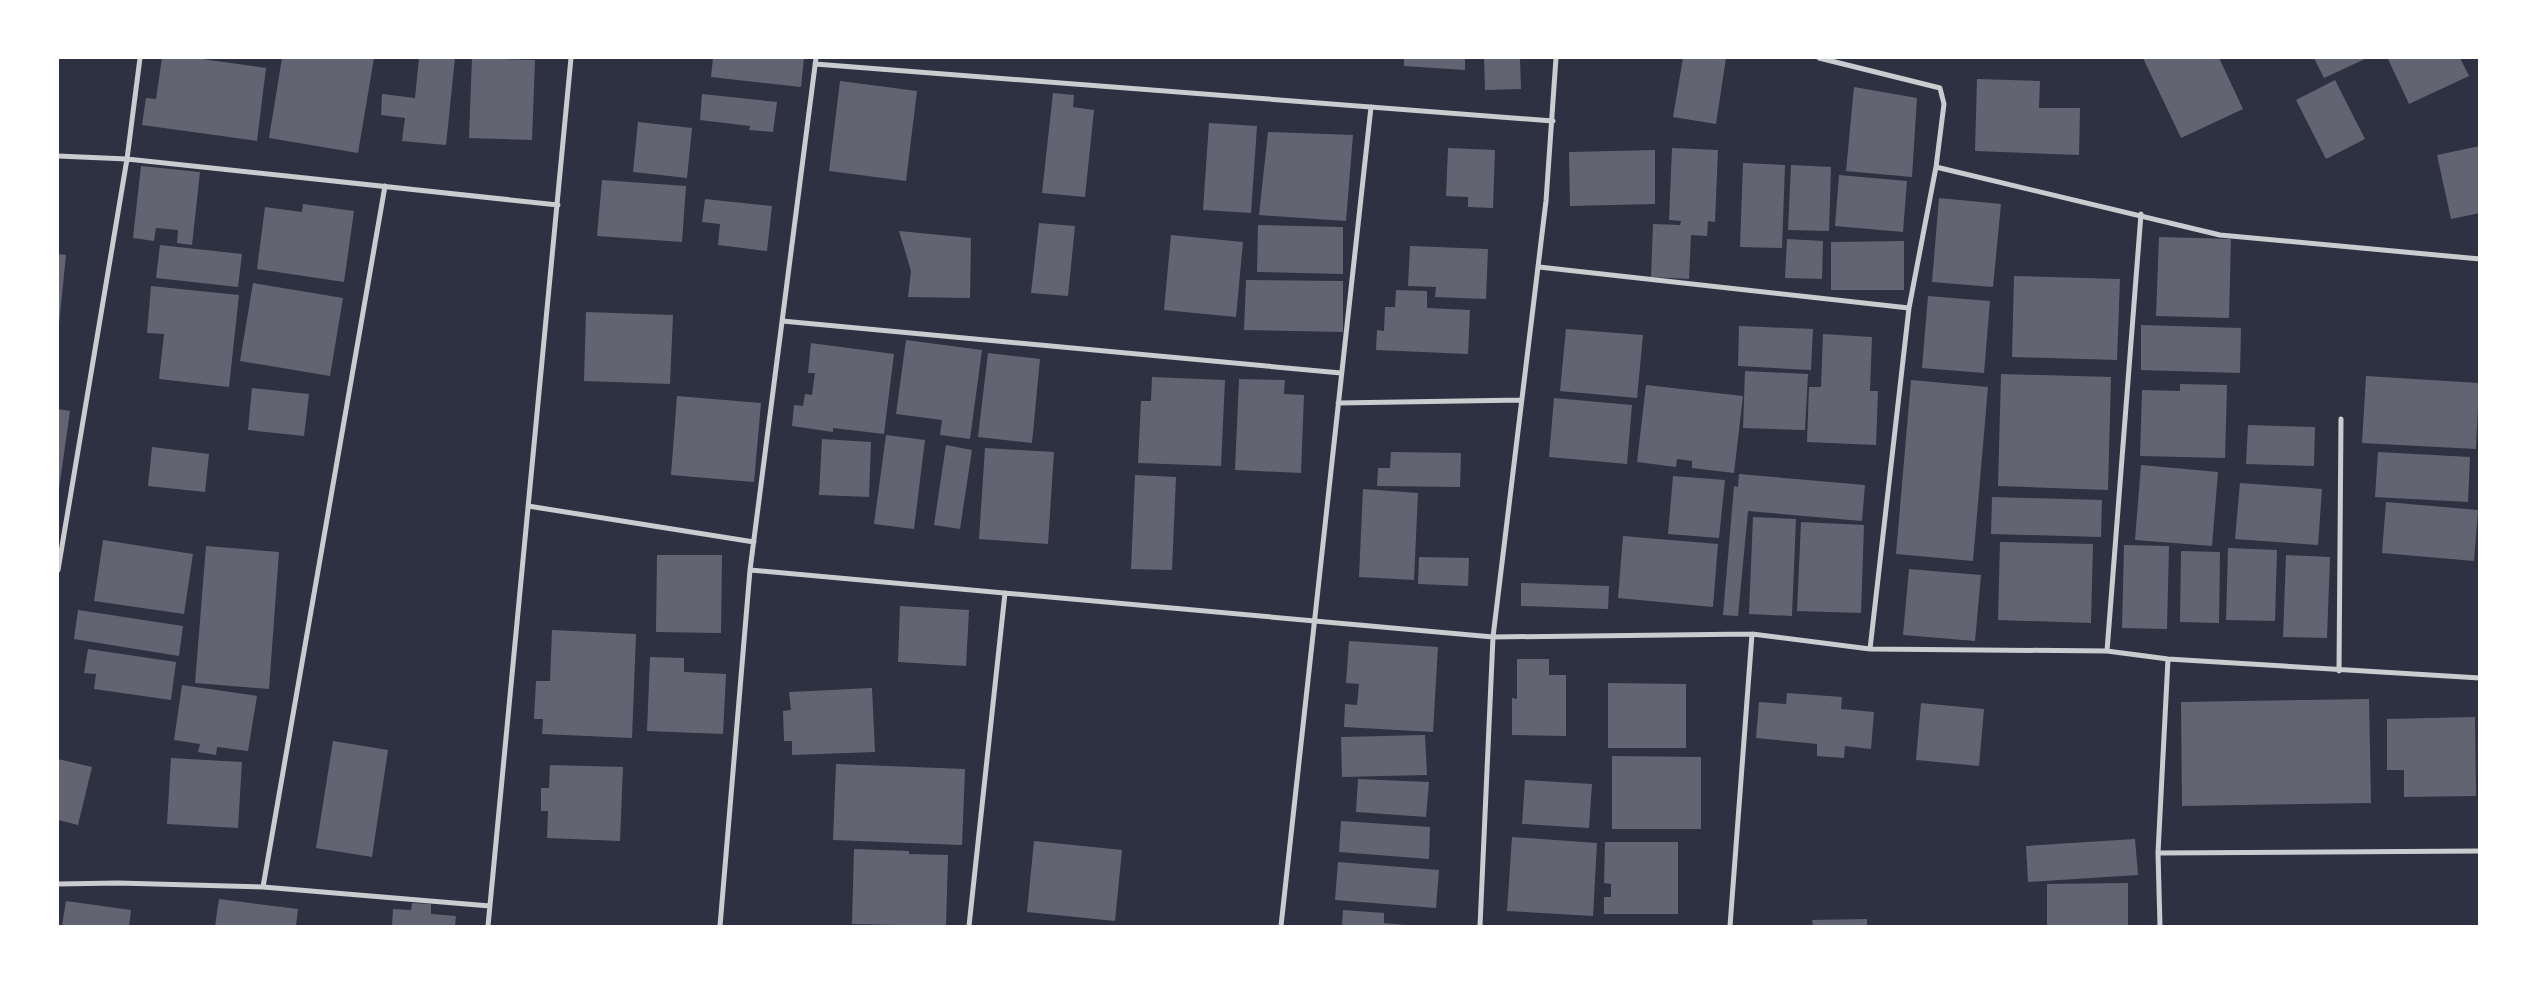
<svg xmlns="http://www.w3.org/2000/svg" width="2537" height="984" font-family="'Alegreya Sans',sans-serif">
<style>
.building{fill:#626471}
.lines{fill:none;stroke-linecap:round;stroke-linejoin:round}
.minor{stroke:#caccd0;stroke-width:5}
</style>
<rect width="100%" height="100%" fill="#2d3142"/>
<!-- building -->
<path class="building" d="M 162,58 L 195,58 L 266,68 L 257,141 L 142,125 L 146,98 L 156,99 Z
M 282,58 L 374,58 L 358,153 L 269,138 Z
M 419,58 L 455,58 L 446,145 L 402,141 L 405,118 L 381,115 L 382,94 L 415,98 Z
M 472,58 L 535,60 L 532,140 L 469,138 Z
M 713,58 L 804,58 L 801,87 L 711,77 Z
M 1404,58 L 1465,58 L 1465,70 L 1404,66 Z
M 1484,58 L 1520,58 L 1521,89 L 1485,90 Z
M 1683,58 L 1726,58 L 1716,124 L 1673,117 Z
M 2143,58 L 2219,58 L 2243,109 L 2181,138 Z
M 2314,58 L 2367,58 L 2324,78 Z
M 2390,58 L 2460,58 L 2469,76 L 2409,104 L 2388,59 Z
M 1977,79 L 2040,81 L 2039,108 L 2080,108 L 2079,155 L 1975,151 Z
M 2335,80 L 2365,139 L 2326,159 L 2296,100 Z
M 840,81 L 917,91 L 906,181 L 829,171 Z
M 1854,87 L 1917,98 L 1912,177 L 1846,171 Z
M 1053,93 L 1074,95 L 1073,107 L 1094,110 L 1085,197 L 1042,193 Z
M 702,94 L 777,102 L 773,132 L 749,130 L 750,126 L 700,120 Z
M 638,122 L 692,128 L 687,178 L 633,172 Z
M 1209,123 L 1257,126 L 1251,213 L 1203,210 Z
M 1268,132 L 1353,135 L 1346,221 L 1259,215 Z
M 2480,146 L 2480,213 L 2451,219 L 2437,155 Z
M 1448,148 L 1495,150 L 1493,208 L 1468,207 L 1468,197 L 1446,196 Z
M 1672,148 L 1718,150 L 1715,222 L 1708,221 L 1707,236 L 1691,235 L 1689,279 L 1651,277 L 1653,224 L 1680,225 L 1681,221 L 1669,220 Z
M 1655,150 L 1655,204 L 1570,206 L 1569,152 Z
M 1743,163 L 1785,165 L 1782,248 L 1740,247 Z
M 1791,165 L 1831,167 L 1829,231 L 1788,230 Z
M 141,166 L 200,172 L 192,245 L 177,243 L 178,230 L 156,228 L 154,241 L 133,238 Z
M 1839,175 L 1907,181 L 1903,232 L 1835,226 Z
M 602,180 L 686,186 L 682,242 L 597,236 Z
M 1939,198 L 2001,204 L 1993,287 L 1932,282 Z
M 705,199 L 772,206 L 767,251 L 718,245 L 720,224 L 702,222 Z
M 303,204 L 354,211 L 344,282 L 257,269 L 265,207 L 302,212 Z
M 1039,223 L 1075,226 L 1068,296 L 1031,293 Z
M 1258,225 L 1343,227 L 1343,274 L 1257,272 Z
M 899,231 L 971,238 L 970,298 L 908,297 L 911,271 Z
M 1171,235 L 1243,242 L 1236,317 L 1164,310 Z
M 2159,237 L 2231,239 L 2229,318 L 2156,316 Z
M 1787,239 L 1823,241 L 1822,279 L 1785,278 Z
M 1904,241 L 1904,290 L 1831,290 L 1831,242 Z
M 160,245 L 242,254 L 238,287 L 156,278 Z
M 1410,246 L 1488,249 L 1486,299 L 1435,297 L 1436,287 L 1408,286 Z
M 58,254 L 66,255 L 59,325 L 58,325 Z
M 2014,276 L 2120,279 L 2117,360 L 2012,357 Z
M 1246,280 L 1343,281 L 1343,332 L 1244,330 Z
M 253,283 L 343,298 L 330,376 L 240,361 Z
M 151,286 L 239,295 L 229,387 L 159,379 L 164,334 L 147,333 Z
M 1396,290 L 1427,291 L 1427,308 L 1470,310 L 1468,354 L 1376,350 L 1377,330 L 1384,331 L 1385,307 L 1395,307 Z
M 1928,296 L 1990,301 L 1984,373 L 1922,368 Z
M 586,312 L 673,315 L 670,384 L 584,381 Z
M 2141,325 L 2241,328 L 2240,373 L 2141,370 Z
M 1739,326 L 1813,329 L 1811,370 L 1738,366 Z
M 1566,329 L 1643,335 L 1637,398 L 1560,391 Z
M 1823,334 L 1872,337 L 1870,391 L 1878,391 L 1876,445 L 1807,442 L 1809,387 L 1821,387 Z
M 906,340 L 982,350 L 970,439 L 940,435 L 942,420 L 896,414 Z
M 811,343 L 894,354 L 884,434 L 833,428 L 833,432 L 792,426 L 794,405 L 803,406 L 805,394 L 812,395 L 815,373 L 808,373 Z
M 988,353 L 1040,359 L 1032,443 L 978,437 Z
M 1745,371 L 1808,374 L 1805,430 L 1743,428 Z
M 2001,374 L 2111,377 L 2108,490 L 1998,486 Z
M 2366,376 L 2479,383 L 2476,449 L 2362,443 Z
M 1152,377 L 1225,380 L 1221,466 L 1138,463 L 1141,401 L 1151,401 Z
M 1239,379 L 1285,380 L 1284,394 L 1304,395 L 1301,473 L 1235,470 Z
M 1911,380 L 1988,387 L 1973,561 L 1896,554 Z
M 2180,384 L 2227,385 L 2225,458 L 2140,456 L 2142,390 L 2180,391 Z
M 1646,385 L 1743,396 L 1734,473 L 1692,468 L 1692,461 L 1677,459 L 1676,467 L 1637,462 Z
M 252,388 L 309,394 L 304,436 L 248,430 Z
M 677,396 L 761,403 L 754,482 L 671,475 Z
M 1554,398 L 1632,405 L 1627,464 L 1549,457 Z
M 58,409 L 70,411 L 59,489 L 58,489 Z
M 2248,425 L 2315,427 L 2314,466 L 2246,464 Z
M 886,435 L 925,440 L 914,529 L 874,524 Z
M 822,439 L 871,442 L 869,497 L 819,495 Z
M 946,445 L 972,450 L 960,529 L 934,525 Z
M 152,447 L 209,454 L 205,492 L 148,486 Z
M 985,448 L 1054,452 L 1048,544 L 979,539 Z
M 1391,452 L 1461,453 L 1460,487 L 1377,486 L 1378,468 L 1390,468 Z
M 2378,452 L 2470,457 L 2468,502 L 2375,497 Z
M 2141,465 L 2218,472 L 2212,546 L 2135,540 Z
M 1739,474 L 1865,485 L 1862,521 L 1748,511 L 1738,616 L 1723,615 L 1734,486 L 1738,487 Z
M 1135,475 L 1176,477 L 1172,570 L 1131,569 Z
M 1673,476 L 1725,480 L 1719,538 L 1668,534 Z
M 2240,483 L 2322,489 L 2318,545 L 2235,539 Z
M 1363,489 L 1418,493 L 1414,580 L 1359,577 Z
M 1992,497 L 2102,500 L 2101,537 L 1991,534 Z
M 2386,502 L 2478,510 L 2474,561 L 2382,553 Z
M 1753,517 L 1796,519 L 1792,616 L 1749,614 Z
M 1801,522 L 1864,525 L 1861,613 L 1797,611 Z
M 1623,536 L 1718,544 L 1713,607 L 1618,598 Z
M 103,540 L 193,554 L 184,614 L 94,601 Z
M 2000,542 L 2093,544 L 2091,623 L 1998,620 Z
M 2124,545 L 2169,546 L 2167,629 L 2122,628 Z
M 206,546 L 279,552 L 269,689 L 195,683 Z
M 2228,548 L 2277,550 L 2275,621 L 2226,620 Z
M 2181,551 L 2220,552 L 2219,623 L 2180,622 Z
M 657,555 L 722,555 L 721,633 L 656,632 Z
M 2286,555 L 2330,557 L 2327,638 L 2283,637 Z
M 1419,557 L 1469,558 L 1468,586 L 1418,584 Z
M 1909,569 L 1981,575 L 1975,641 L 1903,635 Z
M 1521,583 L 1609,586 L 1608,609 L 1521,606 Z
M 900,606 L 969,610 L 966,666 L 898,662 Z
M 78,610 L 183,626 L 179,656 L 74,639 Z
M 552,630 L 636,634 L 632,738 L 542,734 L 543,719 L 534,719 L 536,681 L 550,681 Z
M 1349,641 L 1438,647 L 1433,732 L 1344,727 L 1345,704 L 1357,705 L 1359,684 L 1346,683 Z
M 88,649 L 176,662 L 171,700 L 94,689 L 96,674 L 84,673 Z
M 650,657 L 684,658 L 684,672 L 726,674 L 723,734 L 647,731 Z
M 1517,659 L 1549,659 L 1549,675 L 1566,675 L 1566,736 L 1512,735 L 1512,698 L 1517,699 Z
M 1608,683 L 1686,684 L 1686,748 L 1608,748 Z
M 182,685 L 257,696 L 248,751 L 217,747 L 216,755 L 198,752 L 200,744 L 174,740 Z
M 872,688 L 875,752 L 792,755 L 792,741 L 784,741 L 783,711 L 791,710 L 789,692 Z
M 1787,693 L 1842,697 L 1841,709 L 1874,712 L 1871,749 L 1845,746 L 1844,758 L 1817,756 L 1817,744 L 1756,738 L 1759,702 L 1786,704 Z
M 2369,699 L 2371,803 L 2182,806 L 2181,702 Z
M 1921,703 L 1984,709 L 1979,766 L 1916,760 Z
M 2475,717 L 2476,796 L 2404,797 L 2404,770 L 2387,770 L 2387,719 Z
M 1425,735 L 1427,775 L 1342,777 L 1341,737 Z
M 333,741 L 388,750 L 372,857 L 316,848 Z
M 1612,756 L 1701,757 L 1701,829 L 1612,829 Z
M 171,758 L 242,762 L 238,828 L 167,824 Z
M 58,759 L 92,767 L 78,825 L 58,820 Z
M 836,764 L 965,769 L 962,845 L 833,840 Z
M 550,765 L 623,767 L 620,841 L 547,838 L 548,811 L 541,811 L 541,788 L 549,788 Z
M 1358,779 L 1429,782 L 1426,817 L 1356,812 Z
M 1525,780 L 1592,784 L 1589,828 L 1522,824 Z
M 1341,821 L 1430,827 L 1429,859 L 1339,852 Z
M 1512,837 L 1597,843 L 1593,916 L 1507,911 Z
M 2135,839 L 2138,875 L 2028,882 L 2026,846 Z
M 1034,841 L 1122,850 L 1115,921 L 1027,912 Z
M 1605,842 L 1678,842 L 1678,914 L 1604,914 L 1604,897 L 1611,897 L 1611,884 L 1604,883 Z
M 854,849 L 909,851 L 909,854 L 948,855 L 946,926 L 852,924 Z
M 1338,862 L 1439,870 L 1436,908 L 1335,900 Z
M 2128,883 L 2128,925 L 2047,926 L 2047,884 Z
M 219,899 L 298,909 L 296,926 L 215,926 Z
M 66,901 L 131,910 L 129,926 L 62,926 Z
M 412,903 L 431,904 L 431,914 L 456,916 L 455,926 L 392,926 L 393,909 L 411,910 Z
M 1343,910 L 1384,913 L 1384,923 L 1416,926 L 1342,926 Z
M 1867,919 L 1867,926 L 1813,926 L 1812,920 Z"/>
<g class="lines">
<!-- minor -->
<path class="minor" d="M 1819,58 L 1940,88 L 1944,104 L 1936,167
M 815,64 L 1553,121
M 58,156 L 127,159 L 558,205
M 1539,267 L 1909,308
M 782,321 L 1341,373
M 1338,403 L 1522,400
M 528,506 L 754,542
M 58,570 L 127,159 L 140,58
M 750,570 L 1493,637 L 1752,634 L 1870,649 L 2107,651 L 2168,659 L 2480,678
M 1870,649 L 1909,308 L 1936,167 L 2220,235 L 2480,259
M 2107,651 L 2141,214
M 2339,671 L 2341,419
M 2158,853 L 2480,851
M 58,884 L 118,883 L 263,887 L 490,906
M 263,887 L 385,186
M 488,926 L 571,58
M 720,926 L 750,570 L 816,58
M 969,926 L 1005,593
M 1281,926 L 1371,107
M 1480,926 L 1493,637 L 1546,201 L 1556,58
M 1730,926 L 1752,634
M 2160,926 L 2158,853 L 2168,659"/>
</g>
<!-- border -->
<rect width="2537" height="984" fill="none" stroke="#ffffff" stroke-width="118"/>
</svg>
